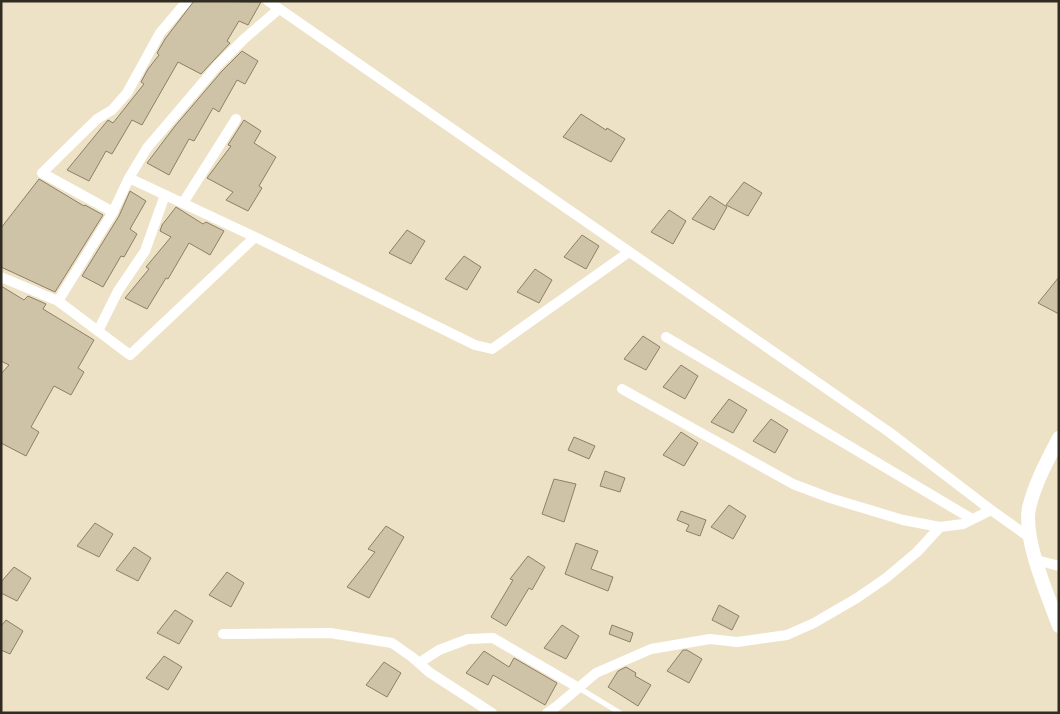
<svg xmlns="http://www.w3.org/2000/svg" width="1060" height="714" font-family="'Noto Serif',serif">
<style>
.building{fill:#cec3a7;stroke:#8b8066}
.lines{fill:none;stroke-linecap:round;stroke-linejoin:round}
.service{stroke:#fff;stroke-width:5}
.minor{stroke:#fff;stroke-width:10}
.tertiary{stroke:#fff;stroke-width:14}
</style>
<rect width="100%" height="100%" fill="#eee2c6"/>
<!-- building -->
<path class="building" d="M 194,1 L 261,2 L 248,25 L 239,21 L 227,41 L 230,43 L 201,74 L 178,62 L 142,125 L 132,120 L 112,154 L 106,151 L 89,181 L 67,170 L 108,120 L 113,123 L 144,84 L 141,82 L 148,69 L 159,55 L 157,53 L 165,39 Z
M 242,51 L 258,61 L 245,84 L 237,80 L 219,112 L 213,108 L 194,141 L 189,139 L 169,175 L 147,163 L 175,126 L 222,71 Z
M 581,114 L 606,130 L 607,128 L 625,139 L 611,162 L 563,137 Z
M 244,120 L 261,131 L 254,143 L 276,157 L 259,186 L 262,188 L 248,211 L 226,200 L 233,192 L 207,178 L 231,146 L 228,145 Z
M 39,179 L 84,206 L 85,205 L 103,215 L 55,292 L 1,267 L 1,228 Z
M 744,182 L 762,193 L 748,216 L 726,205 Z
M 130,191 L 146,201 L 130,229 L 137,234 L 124,257 L 121,256 L 103,287 L 82,276 L 119,216 Z
M 710,196 L 727,207 L 714,230 L 692,219 Z
M 176,207 L 203,224 L 206,222 L 224,231 L 210,255 L 189,243 L 168,279 L 166,278 L 147,309 L 125,298 L 149,269 L 146,267 L 171,237 L 160,231 L 162,225 Z
M 669,210 L 686,221 L 673,244 L 651,232 Z
M 407,230 L 425,241 L 411,264 L 389,253 Z
M 582,235 L 599,246 L 586,269 L 564,257 Z
M 464,256 L 481,267 L 467,290 L 445,279 Z
M 535,269 L 552,280 L 539,303 L 517,292 Z
M 1059,277 L 1059,314 L 1038,303 Z
M 1,286 L 24,300 L 28,296 L 46,304 L 43,309 L 94,340 L 78,368 L 84,372 L 71,395 L 54,386 L 31,427 L 39,432 L 26,456 L 1,443 L 1,374 L 9,365 L 1,361 Z
M 643,336 L 660,347 L 646,370 L 624,359 Z
M 681,365 L 698,376 L 685,399 L 663,387 Z
M 729,399 L 747,410 L 733,433 L 711,422 Z
M 771,419 L 788,430 L 775,453 L 753,441 Z
M 681,432 L 698,443 L 684,466 L 663,455 Z
M 574,437 L 595,446 L 589,459 L 568,450 Z
M 605,471 L 625,478 L 620,492 L 600,486 Z
M 554,479 L 576,484 L 564,522 L 542,514 Z
M 729,505 L 746,516 L 733,539 L 711,527 Z
M 681,511 L 706,520 L 700,536 L 686,531 L 689,525 L 677,520 Z
M 95,523 L 113,534 L 99,557 L 77,546 Z
M 386,526 L 404,537 L 369,598 L 347,587 L 375,552 L 368,549 Z
M 576,543 L 598,551 L 591,569 L 613,577 L 608,591 L 565,574 Z
M 134,547 L 151,558 L 138,581 L 116,570 Z
M 528,556 L 545,567 L 532,590 L 529,588 L 506,626 L 491,617 L 513,580 L 510,579 Z
M 14,567 L 31,578 L 17,601 L 1,593 L 1,582 Z
M 227,572 L 244,583 L 231,607 L 209,595 Z
M 719,605 L 739,616 L 732,630 L 712,620 Z
M 175,610 L 193,621 L 179,644 L 157,633 Z
M 6,620 L 23,631 L 10,654 L 1,650 L 1,626 Z
M 562,625 L 579,636 L 566,659 L 544,648 Z
M 612,625 L 633,633 L 630,642 L 609,634 Z
M 683,650 L 687,650 L 702,659 L 689,683 L 667,671 Z
M 484,651 L 509,667 L 514,658 L 557,683 L 545,705 L 493,675 L 488,685 L 466,673 Z
M 164,656 L 182,667 L 168,690 L 146,678 Z
M 384,662 L 401,673 L 387,697 L 366,685 Z
M 626,667 L 636,673 L 635,676 L 651,685 L 638,706 L 608,687 L 618,671 Z"/>
<g class="lines">
<!-- service -->
<path class="service" d="M 579,688 L 620,713"/>
<!-- minor -->
<path class="minor" d="M 268,1 L 889,432 L 991,510 L 1029,537
M 129,178 L 255,237 L 475,345 L 492,349 L 629,252
M 183,203 L 236,119
M 113,212 L 42,173 L 97,119 L 112,110 L 127,93 L 160,33 L 187,1
M 1,277 L 58,301 L 130,355 L 255,237
M 58,301 L 113,212 L 129,178 L 147,148 L 217,66 L 244,39 L 279,9
M 98,331 L 118,291 L 145,251 L 165,195
M 666,337 L 972,519
M 622,389 L 793,484 L 830,498 L 903,520 L 940,527 L 963,524 L 991,510
M 1036,560 L 1059,566
M 223,634 L 330,633 L 392,643 L 412,657 L 429,672 L 492,713
M 419,663 L 439,650 L 468,639 L 493,638 L 579,688
M 547,713 L 557,706 L 596,673 L 651,649 L 710,639 L 737,642 L 787,635 L 814,623 L 857,598 L 886,578 L 917,552 L 940,527"/>
<!-- tertiary -->
<path class="tertiary" d="M 1059,438 C 1047,461 1035,483 1029,508 C 1023,540 1048,595 1059,626"/>
</g>
<!-- border -->
<rect width="1060" height="714" fill="none" stroke="#312c21" stroke-width="5"/>
</svg>
